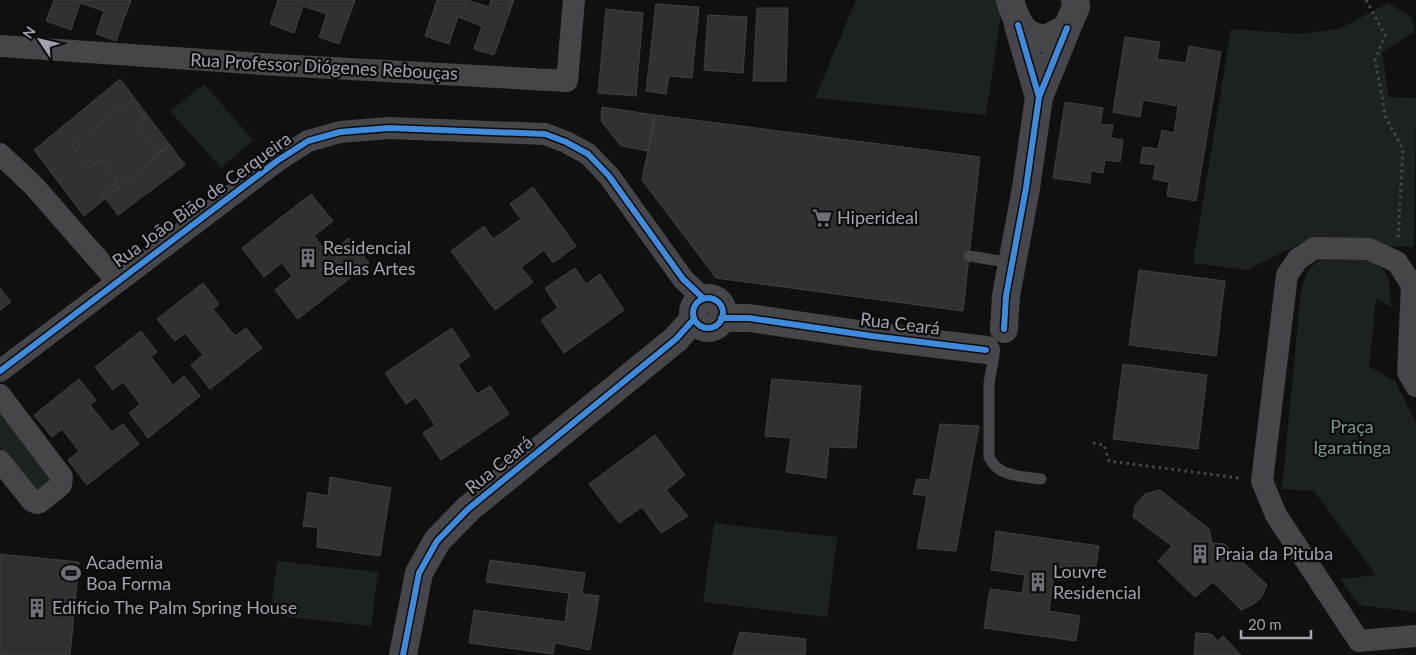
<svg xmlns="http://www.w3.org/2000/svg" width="1416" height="655" font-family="Lato,sans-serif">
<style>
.green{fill:#1c221f}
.building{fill:#313133;stroke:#404043}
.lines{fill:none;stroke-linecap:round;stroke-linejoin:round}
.path{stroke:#48484b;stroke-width:3;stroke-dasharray:2.5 4;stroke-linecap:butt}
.service{stroke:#46464a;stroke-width:11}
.minor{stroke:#46464a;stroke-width:22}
.tertiary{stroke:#46464a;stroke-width:28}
.cycleway-casing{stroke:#0b0b0c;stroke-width:9}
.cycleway{stroke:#408adc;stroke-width:6}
.labels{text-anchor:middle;stroke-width:4.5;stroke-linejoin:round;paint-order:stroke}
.street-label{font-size:18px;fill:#a3a2b0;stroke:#0b0b0c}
.poi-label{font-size:18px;fill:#a3a2b0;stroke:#0b0b0c;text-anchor:start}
.park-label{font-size:18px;fill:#7b9987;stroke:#0b0b0c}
</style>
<rect width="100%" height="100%" fill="#101011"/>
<!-- green -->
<path class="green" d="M 856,0 L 1003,0 L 986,115 L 815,98 Z
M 1388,3 L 1411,17 L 1415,32 L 1382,52 L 1389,97 L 1416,98 L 1414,247 L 1304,242 L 1246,270 L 1193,263 L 1231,29 L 1300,34 L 1339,29 Z
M 204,84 L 253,140 L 221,168 L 170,111 Z
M 1325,257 C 1345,258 1381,254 1388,279 C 1390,288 1390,298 1392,307 L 1376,299 L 1369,367 L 1395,381 L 1416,422 L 1416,610 L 1414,612 L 1359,605 L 1340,579 L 1376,575 L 1314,491 L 1282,489 L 1301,291 C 1306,274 1308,266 1325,257 Z
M 0,397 L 62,475 L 37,494 L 0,448 Z
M 714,523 L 837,537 L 827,617 L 703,602 Z
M 277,561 L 378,572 L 371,626 L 270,615 Z"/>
<!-- building -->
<path class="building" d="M 54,0 L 131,0 L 116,41 L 96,34 L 104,11 L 80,3 L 71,30 L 46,21 Z
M 278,0 L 355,0 L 339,44 L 319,37 L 327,14 L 303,6 L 294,33 L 270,24 Z
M 437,0 L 467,0 L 489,7 L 491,0 L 514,0 L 494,55 L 474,49 L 482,26 L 458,17 L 449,44 L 425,36 Z
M 656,4 L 699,7 L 692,78 L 669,76 L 666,94 L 646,91 Z
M 757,8 L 788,8 L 786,81 L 753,81 Z
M 606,9 L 643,13 L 636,96 L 598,93 Z
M 708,15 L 747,17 L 743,73 L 704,70 Z
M 1125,37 L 1160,42 L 1157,59 L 1186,63 L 1189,46 L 1221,52 L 1196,201 L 1167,196 L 1169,182 L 1153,179 L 1156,165 L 1140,163 L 1143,147 L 1158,149 L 1162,130 L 1174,133 L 1178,106 L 1143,100 L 1140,117 L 1113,112 Z
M 120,79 L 170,145 L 84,216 L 34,150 Z
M 131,100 L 145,118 L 136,125 L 157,154 L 170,145 L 185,165 L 118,215 L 102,194 L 118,182 L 101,159 L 89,168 L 72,145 Z
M 1065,102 L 1103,108 L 1100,124 L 1113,125 L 1111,138 L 1123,140 L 1120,162 L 1105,160 L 1103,173 L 1091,171 L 1090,183 L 1053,178 Z
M 602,107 L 655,115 L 648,151 L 621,146 L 601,121 Z
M 655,115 L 980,157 L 963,311 L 716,278 L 642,180 Z
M 533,187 L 576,246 L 553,263 L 544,250 L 521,267 L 533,282 L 495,310 L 451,251 L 484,226 L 493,239 L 521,219 L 510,204 Z
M 311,194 L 333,221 L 314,236 L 328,254 L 349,238 L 369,263 L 298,319 L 275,290 L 292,276 L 282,263 L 264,277 L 242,248 Z
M 575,268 L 586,284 L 600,274 L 624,310 L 564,353 L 541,320 L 558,308 L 545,288 Z
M 1139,270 L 1225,281 L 1216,356 L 1129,345 Z
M 203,283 L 219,304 L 213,309 L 235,336 L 246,328 L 262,348 L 210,389 L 191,365 L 203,355 L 185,333 L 175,341 L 157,319 Z
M 0,288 L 11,302 L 0,310 Z
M 452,328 L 470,356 L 458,365 L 477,394 L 490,386 L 509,414 L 441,460 L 423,433 L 435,425 L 416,397 L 406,404 L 385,373 Z
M 141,331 L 157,352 L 151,357 L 173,385 L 184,376 L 200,396 L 148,438 L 129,413 L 140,404 L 123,382 L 113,390 L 95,367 Z
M 1123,364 L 1207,375 L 1198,449 L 1113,439 Z
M 79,379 L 96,400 L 90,405 L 112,432 L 123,424 L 139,444 L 87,485 L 68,460 L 79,451 L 62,429 L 52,437 L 34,415 Z
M 772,379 L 861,386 L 856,448 L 829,447 L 826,478 L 786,472 L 791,438 L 765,436 Z
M 940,424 L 979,426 L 956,551 L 917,548 L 927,496 L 913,494 L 917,479 L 930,480 Z
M 655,435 L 685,475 L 666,490 L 688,516 L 661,533 L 642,507 L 619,523 L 589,484 Z
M 330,477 L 391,488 L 380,556 L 317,547 L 318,528 L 303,526 L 308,492 L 328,496 Z
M 1160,490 L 1209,529 L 1212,543 L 1224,544 L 1267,585 L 1261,598 L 1252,605 L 1241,610 L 1213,582 L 1195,597 L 1158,561 L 1172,546 L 1133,517 L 1135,506 L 1145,494 Z
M 996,531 L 1099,546 L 1095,573 L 1055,567 L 1049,611 L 1080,616 L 1076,641 L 984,628 L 990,589 L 1022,593 L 1025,575 L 991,570 Z
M 0,554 L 79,562 L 70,655 L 0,655 Z
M 490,560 L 585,573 L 582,594 L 599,596 L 590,650 L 555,643 L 553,654 L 469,643 L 474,610 L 565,622 L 569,593 L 486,582 Z
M 740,632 L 806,639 L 805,655 L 733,655 Z
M 1196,633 L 1211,634 L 1218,641 L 1223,636 L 1241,655 L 1194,655 Z"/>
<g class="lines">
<!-- path -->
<path class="path" d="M 1366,0 L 1385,35 L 1375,60 L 1386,118 L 1403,149 L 1398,239
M 1093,443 L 1104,445 L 1109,461 L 1239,478"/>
<!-- service -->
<path class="service" d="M 969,256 L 1012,263
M 994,355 L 989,383 L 989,457 C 998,477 1021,476 1041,479"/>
<!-- minor -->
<path class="minor" d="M 0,46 L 277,65 L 567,81 L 574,0
M 0,154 L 33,185 L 117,281
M 0,371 L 277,161 L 308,141 L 340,132 L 389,128 L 545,134 L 566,142 L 588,154 L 609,176 L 683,279 L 703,298
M 0,395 L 62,477 L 61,485 L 40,502 L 37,503 L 32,501 L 0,461
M 1359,641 L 1276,515 L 1262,481 L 1287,275 L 1298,259 L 1315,248 L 1369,249 L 1397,262 L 1412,285 L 1408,372 L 1416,386
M 1359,641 L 1416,636"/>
<!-- tertiary -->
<path class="tertiary" d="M 1010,0 C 1015,18 1023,39 1045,38 C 1052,37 1061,31 1067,28 L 1076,7 L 1075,0
M 1018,25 L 1039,97
M693 313a15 15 0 1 1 30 0a15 15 0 1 1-30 0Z
M 721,318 L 749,318 L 872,336 L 986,350
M 1004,329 L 1006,296 L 1026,188 L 1039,97 L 1067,28
M 403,655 L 419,573 L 437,541 L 468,509 L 676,339 L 694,319"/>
<defs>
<path id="cycleway" d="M 1018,25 L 1039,97
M693 313a15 15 0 1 1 30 0a15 15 0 1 1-30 0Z
M 721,318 L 749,318 L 872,336 L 986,350
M 1004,329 L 1006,296 L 1026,188 L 1039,97 L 1067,28
M 0,371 L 277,161 L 308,141 L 340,132 L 389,128 L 545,134 L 566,142 L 588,154 L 609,176 L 683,279 L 703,298
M 403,655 L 419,573 L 437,541 L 468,509 L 676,339 L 694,319"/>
</defs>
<!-- cycleway casing -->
<use href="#cycleway" class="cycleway-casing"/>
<!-- cycleway -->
<use href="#cycleway" class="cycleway"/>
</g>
<!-- icons -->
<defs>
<symbol id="supermarket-bare" viewBox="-9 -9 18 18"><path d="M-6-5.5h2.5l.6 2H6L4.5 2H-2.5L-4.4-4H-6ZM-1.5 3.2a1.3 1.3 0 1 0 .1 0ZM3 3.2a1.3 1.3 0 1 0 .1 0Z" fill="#706f78" stroke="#0b0b0c" stroke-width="2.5" paint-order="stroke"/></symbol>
<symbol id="building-bare" viewBox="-9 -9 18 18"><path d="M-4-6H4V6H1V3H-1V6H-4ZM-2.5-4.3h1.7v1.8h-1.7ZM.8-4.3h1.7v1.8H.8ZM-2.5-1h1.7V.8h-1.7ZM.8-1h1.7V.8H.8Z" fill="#706f78" stroke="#0b0b0c" stroke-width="2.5" paint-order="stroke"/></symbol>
<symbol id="stadium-bare" viewBox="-9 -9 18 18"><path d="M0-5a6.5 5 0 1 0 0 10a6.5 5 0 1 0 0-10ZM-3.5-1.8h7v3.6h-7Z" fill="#706f78" stroke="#0b0b0c" stroke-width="2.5" paint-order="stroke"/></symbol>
</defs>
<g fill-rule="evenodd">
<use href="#supermarket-bare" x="808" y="204" width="28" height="28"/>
<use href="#building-bare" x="294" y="244" width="28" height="28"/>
<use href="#building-bare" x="1186" y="540" width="28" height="28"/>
<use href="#stadium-bare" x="57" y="559" width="28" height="28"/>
<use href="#building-bare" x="1024" y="568" width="28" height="28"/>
<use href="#building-bare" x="23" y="594" width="28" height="28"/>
</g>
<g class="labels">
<!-- street labels -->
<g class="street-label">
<text transform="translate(324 67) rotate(3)" y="6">Rua Professor Diógenes Rebouças</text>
<text transform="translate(202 200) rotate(-36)" y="6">Rua João Bião de Cerqueira</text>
<text transform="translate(900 324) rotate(7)" y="6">Rua Ceará</text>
<text transform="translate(499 465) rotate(-39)" y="6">Rua Ceará</text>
</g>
<!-- poi labels -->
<g class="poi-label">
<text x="837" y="224">Hiperideal</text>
<text x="323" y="254">Residencial<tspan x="323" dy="21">Bellas Artes</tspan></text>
<text x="1215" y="560">Praia da Pituba</text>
<text x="86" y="569">Academia<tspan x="86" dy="21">Boa Forma</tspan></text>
<text x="1053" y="578">Louvre<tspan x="1053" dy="21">Residencial</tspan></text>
<text x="52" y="614">Edifício The Palm Spring House</text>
</g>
<!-- park labels -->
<g class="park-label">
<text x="1352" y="433">Praça<tspan x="1352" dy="21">Igaratinga</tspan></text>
</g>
</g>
<!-- north arrow -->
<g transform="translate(40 40) rotate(305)" stroke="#0b0b0c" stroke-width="4" paint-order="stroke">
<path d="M0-4L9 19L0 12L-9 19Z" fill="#a3a2b0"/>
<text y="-8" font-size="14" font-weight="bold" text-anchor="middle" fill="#a3a2b0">N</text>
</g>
<!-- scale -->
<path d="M1241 630v8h70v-8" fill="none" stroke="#a3a2b0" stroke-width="2.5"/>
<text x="1248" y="630" font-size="15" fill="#a3a2b0" stroke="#0b0b0c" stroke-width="4" paint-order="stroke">20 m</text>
</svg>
